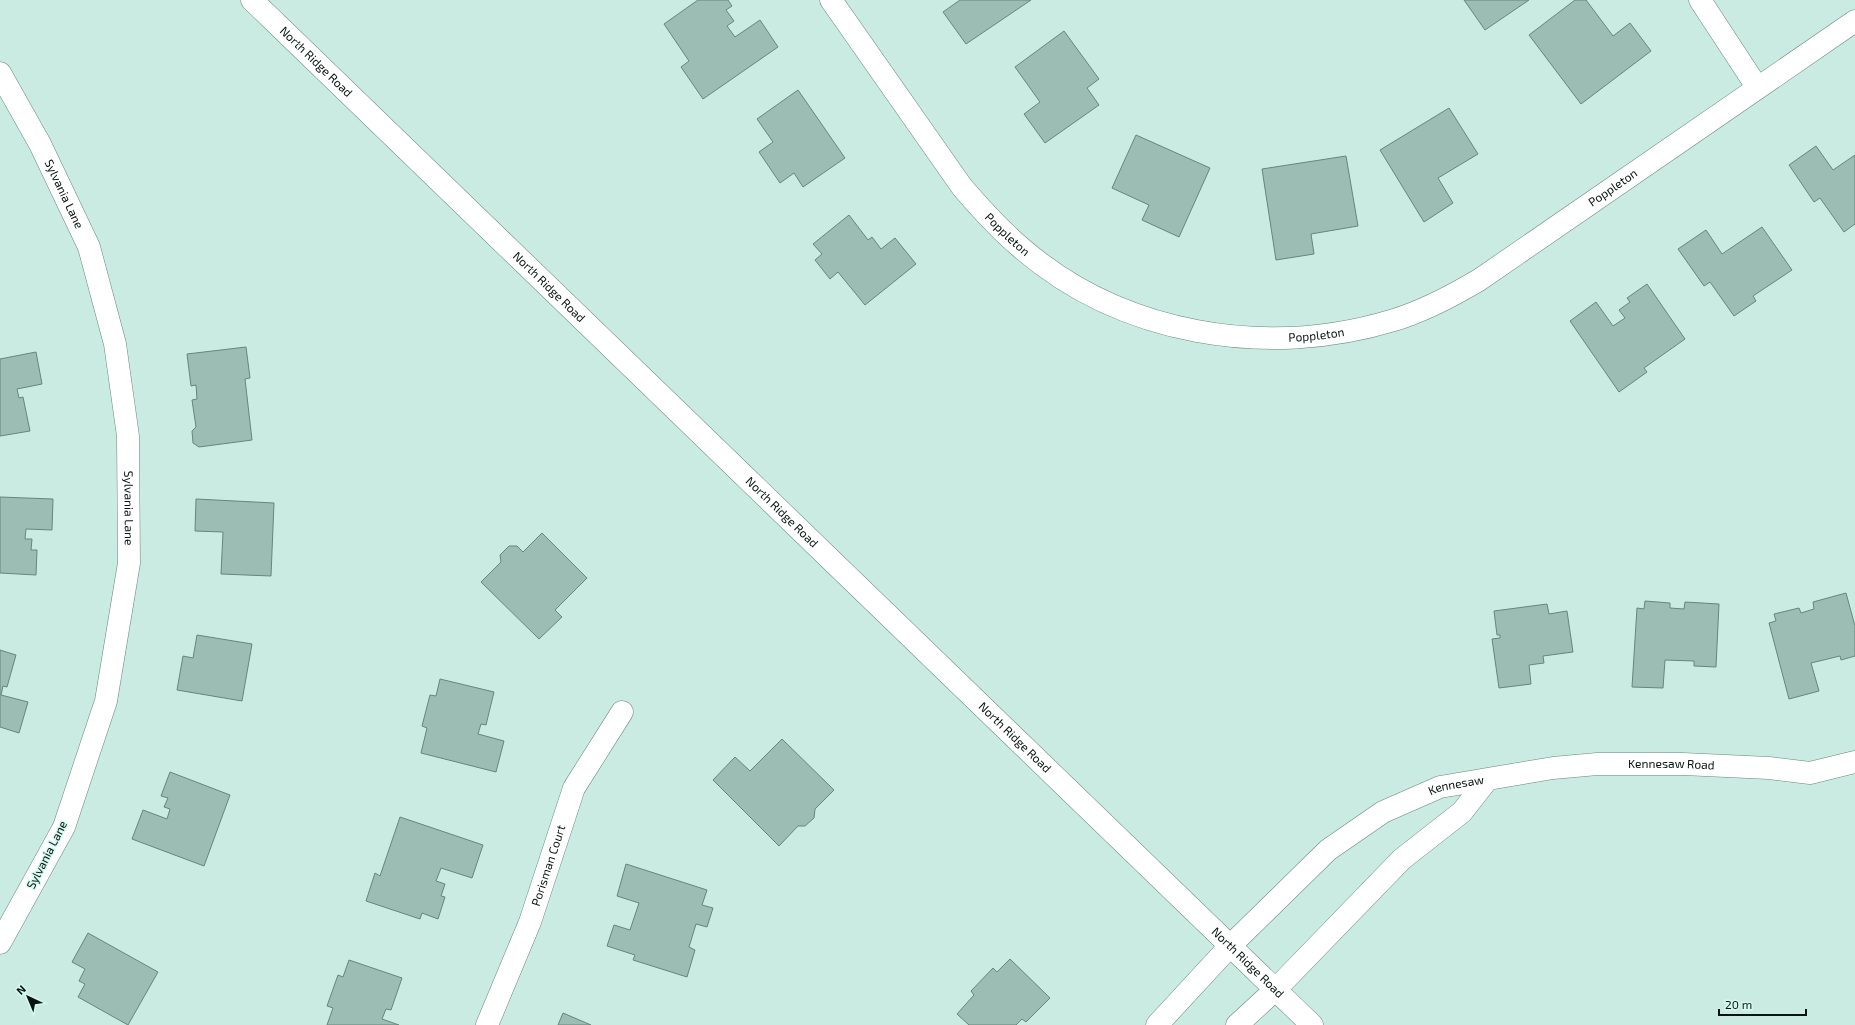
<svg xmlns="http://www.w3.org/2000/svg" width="1855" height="1025" font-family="'Exo 2',sans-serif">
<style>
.building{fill:#9bbdb4;stroke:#65867d}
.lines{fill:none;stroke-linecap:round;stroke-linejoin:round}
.minor-casing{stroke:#67877f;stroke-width:23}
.minor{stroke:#fff;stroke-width:22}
.labels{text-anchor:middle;stroke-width:3;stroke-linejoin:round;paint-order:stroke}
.street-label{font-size:12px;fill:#061310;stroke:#d6f9ef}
</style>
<rect width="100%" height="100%" fill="#c9ebe2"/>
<!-- building -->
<path class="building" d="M 698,0 L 728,0 L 732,6 L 726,10 L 734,21 L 727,26 L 735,37 L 760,20 L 778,47 L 703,99 L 681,67 L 689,61 L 664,24 Z
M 960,0 L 1031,0 L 966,44 L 943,12 Z
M 1464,0 L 1529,0 L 1485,30 Z
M 1575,0 L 1586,0 L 1613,36 L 1630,23 L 1651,51 L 1581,104 L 1529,35 Z
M 1064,31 L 1099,79 L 1087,88 L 1099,105 L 1045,143 L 1024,114 L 1040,102 L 1015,67 Z
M 798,90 L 845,158 L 803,187 L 794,173 L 780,183 L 759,152 L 773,142 L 757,119 Z
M 1449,108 L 1478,154 L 1438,178 L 1453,203 L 1424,222 L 1380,150 Z
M 1136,135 L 1210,168 L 1179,237 L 1142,220 L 1149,205 L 1112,188 Z
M 1816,146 L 1833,170 L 1855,155 L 1855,224 L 1844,232 L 1820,198 L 1814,202 L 1789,165 Z
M 1346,156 L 1358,226 L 1311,234 L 1314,254 L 1276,260 L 1262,169 Z
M 849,215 L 868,240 L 872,237 L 881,249 L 895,238 L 916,264 L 865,305 L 838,272 L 830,279 L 815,260 L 822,254 L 813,244 Z
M 1762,227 L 1792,270 L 1753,296 L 1756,301 L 1734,316 L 1710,282 L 1704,286 L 1678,249 L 1706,230 L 1722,254 Z
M 1647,284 L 1685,339 L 1644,368 L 1647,372 L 1619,392 L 1570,321 L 1596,302 L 1613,326 L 1625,318 L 1619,310 L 1630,302 L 1627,298 Z
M 246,347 L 250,378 L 245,379 L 252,440 L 199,447 L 193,443 L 192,431 L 196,427 L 192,400 L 197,399 L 196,385 L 191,386 L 187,354 Z
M 36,352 L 42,384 L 17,389 L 19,398 L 23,397 L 30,431 L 0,436 L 0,359 Z
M 0,497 L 53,499 L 52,530 L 26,529 L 25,539 L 32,539 L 31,550 L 37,550 L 36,575 L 0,573 Z
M 196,499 L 274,503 L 271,576 L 221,574 L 223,532 L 195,531 Z
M 542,533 L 587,578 L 555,610 L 562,617 L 539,639 L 481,582 L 501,562 L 500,555 L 509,546 L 517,546 L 523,552 Z
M 1846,593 L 1855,626 L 1855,656 L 1841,660 L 1840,656 L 1811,663 L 1819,691 L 1789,699 L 1769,623 L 1776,621 L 1774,614 L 1799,608 L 1801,613 L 1814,609 L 1813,602 Z
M 1645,601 L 1670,603 L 1670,608 L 1684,609 L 1685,602 L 1719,604 L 1716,667 L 1694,666 L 1694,661 L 1665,660 L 1663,688 L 1632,687 L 1637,608 L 1644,609 Z
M 1547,604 L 1549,614 L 1567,611 L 1573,652 L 1543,656 L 1544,663 L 1529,665 L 1531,684 L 1499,688 L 1492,639 L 1500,638 L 1500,635 L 1497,635 L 1494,611 Z
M 197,635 L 252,644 L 242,701 L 177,690 L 183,656 L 193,658 Z
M 0,650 L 16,655 L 7,687 L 3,686 L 1,695 L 28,702 L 19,733 L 0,727 Z
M 440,679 L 494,692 L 486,725 L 481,724 L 478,734 L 504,741 L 496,772 L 421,753 L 427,728 L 422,726 L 430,695 L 436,696 Z
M 782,739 L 834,790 L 815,809 L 814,818 L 805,826 L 798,826 L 779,846 L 713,780 L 735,757 L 750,771 Z
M 170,772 L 230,795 L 204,866 L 132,839 L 143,810 L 167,819 L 170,809 L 164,807 L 168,798 L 161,796 Z
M 400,817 L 483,845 L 472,878 L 441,868 L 436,881 L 445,884 L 441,896 L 445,897 L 438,919 L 422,913 L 420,919 L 366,901 L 375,873 L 380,876 Z
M 626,864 L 707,890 L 702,905 L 713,908 L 707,927 L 696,924 L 689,947 L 695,950 L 687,977 L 633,960 L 635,955 L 607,946 L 614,925 L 630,930 L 639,903 L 617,896 Z
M 88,933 L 158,972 L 128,1025 L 78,997 L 85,984 L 79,981 L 85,969 L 72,962 Z
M 1010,959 L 1050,998 L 1026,1022 L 1022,1019 L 1016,1025 L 969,1025 L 957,1014 L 974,995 L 971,991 L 993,968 L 997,972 Z
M 349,960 L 402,978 L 391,1010 L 386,1009 L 382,1019 L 399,1025 L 327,1025 L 333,1008 L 327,1006 L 338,975 L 343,977 Z
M 563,1013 L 591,1025 L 558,1025 Z"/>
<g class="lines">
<defs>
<g id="minor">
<path id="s1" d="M 252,0 L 1312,1025"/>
<path id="s2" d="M 831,0 L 962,187 C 980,208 998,228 1019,246 C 1120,335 1267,359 1394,320 C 1424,311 1452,296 1479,280 L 1855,21"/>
<path d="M 1700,0 L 1757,87"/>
<path id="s3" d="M 0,73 L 40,144 L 89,247 L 115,344 L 128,436 L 129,563 L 106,701 L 64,827 L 0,943"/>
<path id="s4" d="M 487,1025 L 530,922 L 574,788 L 622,712"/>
<path id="s5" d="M 1157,1025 L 1230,946 L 1328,850 L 1383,812 L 1440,787 L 1553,768 L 1597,764 L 1683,764 L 1769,768 L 1810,773 L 1855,762"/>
<path d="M 1237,1025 L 1275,990 L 1402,859 L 1462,812 L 1487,780"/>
</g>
</defs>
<!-- minor casing -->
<use href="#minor" class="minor-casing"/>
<!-- minor -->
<use href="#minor" class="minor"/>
</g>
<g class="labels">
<!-- street labels -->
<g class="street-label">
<text dy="4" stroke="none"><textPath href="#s1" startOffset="89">North Ridge Road</textPath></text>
<text dy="4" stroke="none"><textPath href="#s2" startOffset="966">Poppleton</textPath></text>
<text dy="4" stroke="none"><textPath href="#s3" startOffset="137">Sylvania Lane</textPath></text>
<text dy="4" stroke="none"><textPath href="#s2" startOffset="294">Poppleton</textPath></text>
<text dy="4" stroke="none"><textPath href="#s1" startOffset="413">North Ridge Road</textPath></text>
<text dy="4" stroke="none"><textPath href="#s2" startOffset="630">Poppleton</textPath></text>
<text dy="4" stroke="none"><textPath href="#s3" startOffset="461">Sylvania Lane</textPath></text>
<text dy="4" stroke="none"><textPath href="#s1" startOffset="737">North Ridge Road</textPath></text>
<text dy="4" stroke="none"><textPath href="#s1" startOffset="1061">North Ridge Road</textPath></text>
<text dy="4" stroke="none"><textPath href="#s5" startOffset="607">Kennesaw Road</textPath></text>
<text dy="4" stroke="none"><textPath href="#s5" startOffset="390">Kennesaw</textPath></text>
<text transform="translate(47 855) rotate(-63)" y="4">Sylvania Lane</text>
<text dy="4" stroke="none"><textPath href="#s4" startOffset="171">Porisman Court</textPath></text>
<text dy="4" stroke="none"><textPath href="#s1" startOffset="1385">North Ridge Road</textPath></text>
</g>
</g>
<!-- north arrow -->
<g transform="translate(28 997) rotate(316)" stroke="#d6f9ef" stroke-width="3" paint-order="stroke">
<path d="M0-3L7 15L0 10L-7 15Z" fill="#061310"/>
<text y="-6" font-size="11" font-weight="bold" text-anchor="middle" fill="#061310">N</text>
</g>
<!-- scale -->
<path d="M1719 1009v6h87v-6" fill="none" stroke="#061310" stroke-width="2"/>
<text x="1725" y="1009" font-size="12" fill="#061310" stroke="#d6f9ef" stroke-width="3" paint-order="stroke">20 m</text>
</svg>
